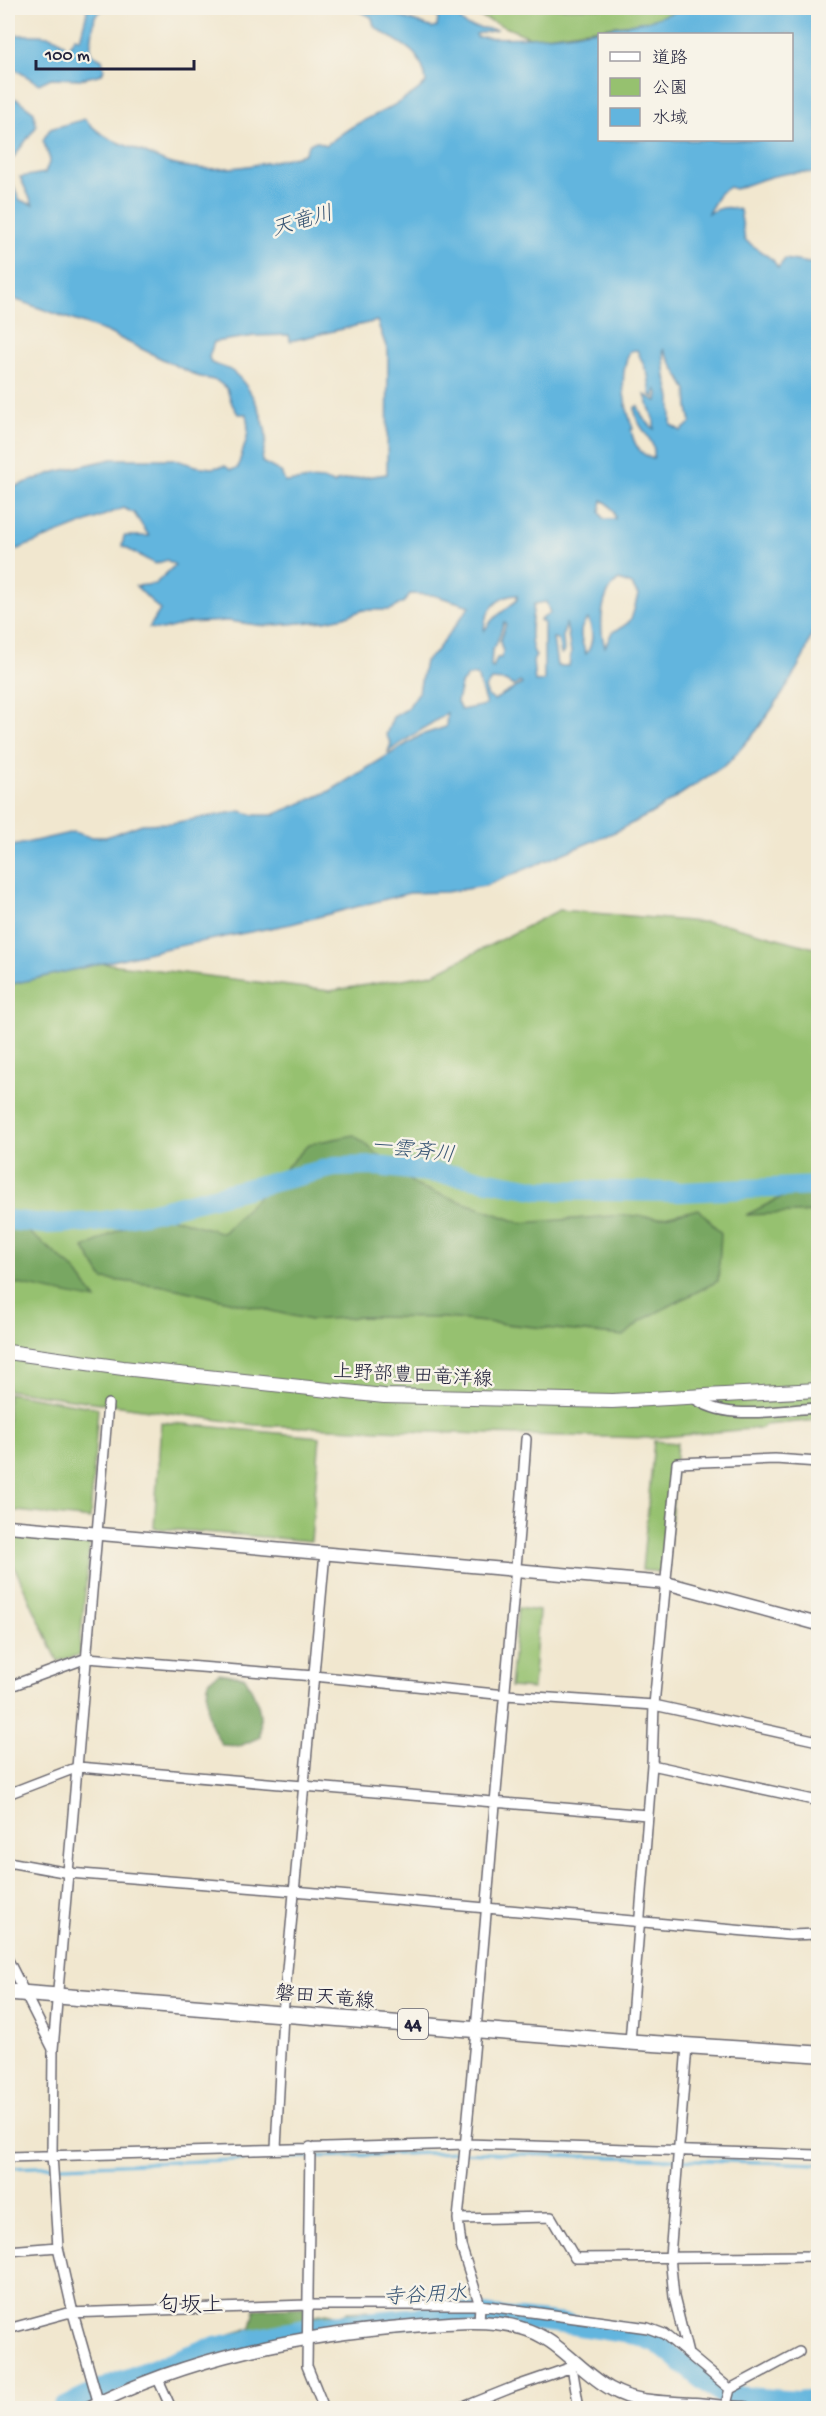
<svg xmlns="http://www.w3.org/2000/svg" width="826" height="2416" font-family="'Gochi Hand','Klee One',sans-serif">
<style>
.green{fill:#96c16f;stroke:#5c7255;stroke-width:1.5}
.forest{fill:#78a762;stroke:#4d644e;stroke-width:1.5}
.water{fill:#62b5de;stroke:#426c8c;stroke-width:1.5;fill-rule:evenodd}
.lines{fill:none;stroke-linecap:round;stroke-linejoin:round}
.stream{stroke:#62b5de;stroke-width:3}
.river{stroke:#62b5de;stroke-width:20}
.minor-casing{stroke:#6a676f;stroke-width:12}
.tertiary-casing{stroke:#6a676f;stroke-width:15}
.secondary-casing{stroke:#6a676f;stroke-width:16}
.primary-casing{stroke:#6a676f;stroke-width:18}
.minor{stroke:#fff;stroke-width:9}
.tertiary{stroke:#fff;stroke-width:12}
.secondary{stroke:#fff;stroke-width:14}
.primary{stroke:#fff;stroke-width:15}
.labels{text-anchor:middle;stroke-width:5;stroke-linejoin:round;paint-order:stroke}
.shield{fill:#f7f3e8;stroke:#62616f;stroke-width:1.5}
.shield-label{font-size:18px;font-weight:bold;fill:#22223b}
.street-label{font-size:20px;fill:#22223b;stroke:#f7f3e8}
.water-label{font-size:21px;font-style:italic;fill:#385574;stroke:#f7f3e8}
.quarter-label{font-size:22px;fill:#22223b;stroke:#f7f3e8}
</style>
<rect width="100%" height="100%" fill="#f7f3e8"/>
<filter id="ink" filterUnits="userSpaceOnUse"><feTurbulence type="fractalNoise" baseFrequency=".0167" numOctaves="2"/><feDisplacementMap in="SourceGraphic" scale="12" xChannelSelector="R" yChannelSelector="G"/><feConvolveMatrix kernelMatrix="1 2 1 2 8 2 1 2 1" color-interpolation-filters="sRGB"/></filter>
<filter id="wash" filterUnits="userSpaceOnUse"><feTurbulence type="fractalNoise" baseFrequency=".008" numOctaves="4" result="noise"/><feDisplacementMap in="SourceGraphic" scale="24" xChannelSelector="R" yChannelSelector="G"/><feGaussianBlur stdDeviation="1.35" result="paint"/><feColorMatrix in="noise" values="0 0 0 0 0 0 0 0 0 0 0 0 0 0 0 0 0 1.4 0 .05"/><feComposite in="paint" operator="in"/></filter>
<g filter="url(#wash)">
<rect width="100%" height="100%" fill="#f1e7cf"/>
<!-- green -->
<path class="green" d="M 459,8 L 740,8 L 532,38 Z
M 559,910 L 725,924 L 818,949 L 818,1420 L 765,1425 L 762,1428 L 650,1438 L 481,1434 L 255,1425 L 8,1390 L 8,982 L 101,963 L 330,991 L 433,974 Z
M 8,1393 L 98,1408 L 90,1519 L 8,1510 Z
M 161,1422 L 320,1437 L 311,1541 L 154,1528 Z
M 654,1441 L 677,1443 L 667,1573 L 642,1570 Z
M 8,1534 L 90,1541 L 79,1655 L 58,1661 L 8,1553 Z
M 518,1608 L 539,1611 L 533,1689 L 510,1687 Z"/>
<!-- forest -->
<path class="forest" d="M 354,1135 L 417,1186 L 521,1223 L 625,1215 L 660,1218 L 699,1209 L 721,1233 L 718,1281 L 642,1320 L 624,1336 L 445,1318 L 360,1317 L 310,1320 L 164,1286 L 103,1279 L 84,1248 L 153,1212 L 223,1233 L 309,1144 Z
M 818,1179 L 818,1212 L 746,1215 Z
M 17,1222 L 75,1270 L 96,1300 L 8,1282 L 8,1224 Z
M 219,1673 L 245,1677 C 258,1702 262,1708 260,1737 L 240,1746 L 222,1745 C 206,1721 206,1708 208,1681 Z
M 307,2307 L 311,2316 L 327,2313 L 338,2316 L 348,2312 L 366,2311 L 377,2315 L 397,2315 L 420,2310 L 424,2316 L 312,2333 L 164,2369 L 158,2357 L 251,2328 L 255,2309 Z"/>
<!-- water -->
<path class="water" d="M 86,8 L 105,8 L 95,16 L 90,50 L 92,54 L 102,59 L 104,68 L 102,74 L 81,79 L 51,78 L 39,84 L 8,65 L 8,33 L 11,35 C 29,36 59,30 67,49 L 75,37 L 80,39 L 87,12 Z
M 350,8 L 365,8 L 373,13 L 380,13 L 385,9 L 401,17 L 433,28 L 437,27 L 438,18 L 424,8 L 449,8 L 467,26 L 498,30 L 476,34 L 477,37 C 532,40 588,33 641,22 C 659,19 676,9 694,8 C 735,5 777,7 818,8 L 818,174 C 790,168 762,179 735,189 L 729,187 L 720,193 L 708,213 C 720,208 726,205 740,210 L 745,240 L 773,260 L 778,268 L 785,259 L 815,264 L 818,268 L 818,617 L 804,656 L 783,693 L 757,730 L 728,763 L 654,812 L 617,831 L 485,886 L 446,892 L 409,893 L 291,924 L 168,948 L 8,985 L 8,847 L 74,832 L 90,837 L 106,837 L 142,824 L 172,823 L 241,811 L 254,815 L 273,815 L 330,791 L 421,735 L 446,727 L 447,713 L 388,752 L 391,743 L 386,735 L 393,717 L 407,709 L 419,692 L 425,661 L 434,654 L 470,606 L 433,595 L 410,594 L 404,602 L 390,610 L 363,610 L 344,617 L 325,621 L 264,626 L 228,621 L 188,623 L 162,630 L 149,628 L 160,610 L 136,586 L 155,584 L 175,565 L 167,560 L 155,564 L 122,546 L 124,536 L 149,536 L 134,513 L 123,508 L 8,553 L 8,489 L 55,472 L 112,459 L 174,459 L 195,466 L 211,468 L 225,466 L 231,470 L 238,468 C 242,446 252,439 246,414 L 238,414 L 232,404 L 227,389 L 217,381 L 197,376 L 107,332 L 8,297 L 8,175 L 20,200 L 33,205 L 20,177 L 45,173 L 50,160 L 43,140 L 50,129 L 85,119 C 100,137 119,143 141,151 C 151,155 161,161 171,164 C 215,175 261,165 304,154 L 309,144 L 316,141 L 326,145 C 338,137 349,127 361,122 C 385,110 406,101 426,83 C 422,45 398,46 374,26 L 372,18 C 365,12 358,12 350,8 ZM 600,34 L 792,34 L 792,140 L 600,140 ZM 377,321 L 388,352 L 387,474 L 337,481 L 335,484 C 321,476 300,481 285,482 L 281,472 L 262,462 C 262,453 267,443 266,434 C 263,414 250,385 233,372 C 227,367 219,366 211,363 L 209,357 L 214,342 L 255,336 L 289,335 L 290,341 ZM 663,349 L 687,390 L 688,408 L 691,422 L 681,431 L 671,425 L 671,398 L 666,377 ZM 637,350 L 648,375 L 651,395 L 655,397 L 656,388 L 658,393 L 657,401 L 645,395 L 654,421 L 654,429 L 643,418 L 638,406 L 635,407 C 633,428 660,440 653,459 C 639,454 634,444 631,430 L 633,429 C 624,403 618,377 630,351 ZM 602,500 C 609,503 615,511 615,519 L 604,519 L 600,512 ZM 619,580 L 632,585 L 638,595 C 631,617 636,622 612,632 L 605,647 C 599,628 600,592 619,580 ZM 517,595 L 517,600 L 492,620 L 484,631 C 484,612 498,595 517,595 ZM 546,602 L 550,613 L 540,620 L 544,623 L 544,681 L 535,682 L 533,661 L 536,656 C 527,641 532,621 534,604 ZM 588,619 C 593,630 594,644 586,654 C 582,642 576,629 588,619 ZM 504,622 L 506,624 L 500,641 L 503,652 L 501,658 L 497,658 L 493,668 L 491,667 L 492,650 L 496,645 ZM 566,623 L 571,653 L 569,666 L 557,666 L 553,638 L 558,639 L 561,654 L 564,653 L 563,635 ZM 477,675 L 486,705 L 461,710 L 457,702 L 461,684 L 468,676 ZM 491,680 L 505,681 L 514,686 L 520,682 L 522,684 L 494,700 L 488,696 L 485,688 Z
M 8,96 L 18,100 L 34,112 L 36,127 L 8,165 Z"/>
<g class="lines">
<!-- stream -->
<path class="stream" d="M 8,2168 L 458,2152 L 818,2164"/>
<!-- river -->
<path class="river" d="M 8,1220 L 45,1224 L 96,1222 L 145,1214 L 334,1167 L 377,1166 L 460,1176 L 540,1190 L 680,1192 L 818,1186
M 63,2408 L 115,2383 L 205,2349 L 319,2326 L 465,2313 L 573,2325 L 636,2335 L 657,2343 L 722,2395 L 797,2401 L 818,2399"/>
</g>
</g>
<g filter="url(#ink)">
<g class="lines">
<defs>
<path id="minor" d="M 692,1397 C 726,1423 779,1409 818,1408
M 8,1687 L 87,1658 L 314,1676 L 506,1695 L 654,1705 L 818,1741
M 652,1765 L 818,1801
M 8,1794 L 78,1767 L 647,1815
M 8,1862 L 69,1873 L 294,1891 L 790,1935 L 818,1934
M 8,1960 L 53,2049
M 630,2042 L 652,1765 L 654,1705 L 677,1463 L 775,1459 L 818,1462
M 687,2046 L 670,2256 L 674,2297 L 688,2354
M 310,2147 L 307,2366 L 324,2408
M 276,2148 L 283,2014 L 325,1553
M 8,2157 L 466,2144 L 818,2155
M 458,2219 L 551,2217 L 575,2258 L 818,2256
M 8,2251 L 58,2247
M 479,2322 L 480,2305 L 461,2246 L 458,2219 C 472,2080 484,1942 495,1804 C 505,1682 518,1561 526,1439
M 8,2329 L 67,2313 L 307,2305 L 480,2305 L 648,2328 L 664,2334 L 730,2389 L 725,2408
M 572,2367 L 579,2408
M 158,2379 L 171,2408
M 730,2389 L 799,2352
M 100,2408 L 73,2313 L 58,2247 L 52,2155 L 53,2049 L 108,1404
M 461,2408 L 511,2388 L 578,2365"/>
<path id="tertiary" d="M 8,1526 L 666,1583 L 818,1624
M 88,2408 C 189,2357 299,2335 412,2326 C 448,2323 486,2318 521,2328 C 557,2337 580,2372 611,2389 C 636,2404 667,2402 695,2404 C 712,2405 728,2408 745,2408"/>
<path id="secondary" d="M 8,1352 L 123,1368 L 384,1396 L 612,1401 L 818,1390"/>
<path id="primary" d="M 8,1992 L 630,2042 L 818,2054"/>
</defs>
<!-- minor casing -->
<use href="#minor" class="minor-casing"/>
<!-- tertiary casing -->
<use href="#tertiary" class="tertiary-casing"/>
<!-- secondary casing -->
<use href="#secondary" class="secondary-casing"/>
<!-- primary casing -->
<use href="#primary" class="primary-casing"/>
<!-- minor -->
<use href="#minor" class="minor"/>
<!-- tertiary -->
<use href="#tertiary" class="tertiary"/>
<!-- secondary -->
<use href="#secondary" class="secondary"/>
<!-- primary -->
<use href="#primary" class="primary"/>
</g>
</g>
<g class="labels">
<!-- shield labels -->
<rect class="shield" x="398" y="2009" width="30" height="30" rx="4.5"/>
<g class="shield-label">
<text x="413" y="2030">44</text>
</g>
<!-- street labels -->
<g class="street-label">
<text transform="translate(413 1374) rotate(3)" y="7">上野部豊田竜洋線</text>
<text transform="translate(325 1996) rotate(5)" y="7">磐田天竜線</text>
</g>
<!-- water labels -->
<g class="water-label">
<text transform="translate(302 220) rotate(-16)" y="7">天竜川</text>
<text transform="translate(413 1149) rotate(7)" y="7">一雲斉川</text>
<text transform="translate(425 2294) rotate(-3)" y="7">寺谷用水</text>
</g>
<!-- quarter labels -->
<g class="quarter-label">
<text x="191" y="2311">匂坂上</text>
</g>
</g>
<!-- margin -->
<rect width="826" height="2416" fill="none" stroke="#f7f3e8" stroke-width="30"/>
<!-- legend -->
<rect x="598" y="33" width="195" height="108" fill="#f7f3e8" stroke="#a29fa3" stroke-width="1.5"/>
<rect x="610" y="52" width="30" height="9" fill="#ffffff" stroke="#a29fa3" stroke-width="1.5"/>
<text x="652" y="63" font-size="18" fill="#22223b">道路</text>
<rect x="610" y="78" width="30" height="18" fill="#96c16f" stroke="#a29fa3" stroke-width="1.5"/>
<text x="652" y="93" font-size="18" fill="#22223b">公園</text>
<rect x="610" y="108" width="30" height="18" fill="#62b5de" stroke="#a29fa3" stroke-width="1.5"/>
<text x="652" y="123" font-size="18" fill="#22223b">水域</text>
<!-- scale -->
<path d="M36 60v9h158v-9" fill="none" stroke="#22223b" stroke-width="3"/>
<text x="45" y="60" font-size="18" fill="#22223b" stroke="#f7f3e8" stroke-width="4.5" paint-order="stroke">100 m</text>
</svg>
